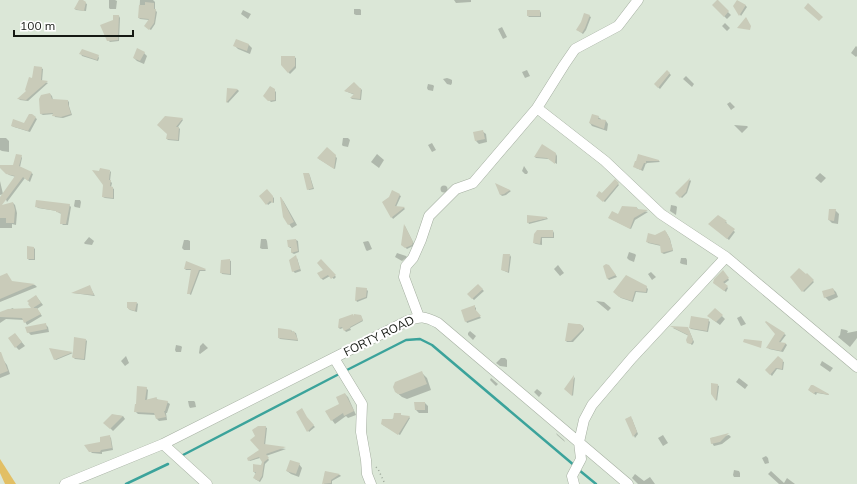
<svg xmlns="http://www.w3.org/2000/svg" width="857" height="484" font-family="Mulish,sans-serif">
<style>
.green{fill:#e2bf64}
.shadow{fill:#0003}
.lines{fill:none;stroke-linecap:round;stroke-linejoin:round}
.stream{stroke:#3ba39b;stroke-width:2.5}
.building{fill:#c9cbb9}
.street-casing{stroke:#a5afa1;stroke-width:11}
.path{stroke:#9da79a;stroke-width:1.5;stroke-dasharray:1 3;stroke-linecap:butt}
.street{stroke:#fff;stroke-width:10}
.labels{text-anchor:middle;stroke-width:4;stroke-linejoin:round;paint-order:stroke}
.street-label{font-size:12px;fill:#151913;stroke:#fff}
</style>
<rect width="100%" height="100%" fill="#dbe7d7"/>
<!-- green -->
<path class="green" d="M 0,460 L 0,459 L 16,484 L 5,484 L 0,473 Z"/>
<!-- shadow -->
<path class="shadow" d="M 80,0 L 87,4 L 86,11 L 76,10 L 75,9 Z
M 109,0 L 115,0 L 117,1 L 116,9 L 110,9 L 109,8 Z
M 140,0 L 153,0 L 155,2 L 155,10 L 157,12 L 155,24 L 151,30 L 146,27 L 149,20 L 140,19 L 139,18 Z
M 454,0 L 471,0 L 471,2 L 456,3 Z
M 717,1 L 731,15 L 727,19 L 713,5 Z
M 745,5 L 747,7 L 741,16 L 735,6 Z
M 354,9 L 360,9 L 361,10 L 361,15 L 356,15 L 354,14 Z
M 243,10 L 251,14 L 248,19 L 241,14 Z
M 540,11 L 541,13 L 541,17 L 529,17 L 528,16 Z
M 114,16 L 119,16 L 120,18 L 119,41 L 110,42 L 108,40 L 114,21 Z
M 589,16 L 591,17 L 586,30 L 583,34 L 579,31 Z
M 725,23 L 730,28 L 727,31 L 722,26 Z
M 502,27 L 507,37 L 503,39 L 498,29 Z
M 237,40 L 249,45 L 252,48 L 250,54 L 238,49 L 235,46 Z
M 856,46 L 857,47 L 857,56 L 856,57 L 851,53 Z
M 144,53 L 147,56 L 144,64 L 137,61 L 134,58 Z
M 81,54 L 98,56 L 99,58 L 98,61 L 82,56 Z
M 294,57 L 296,58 L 296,68 L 290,74 L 282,65 Z
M 41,68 L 43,69 L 42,81 L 48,83 L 28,101 L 20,100 L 19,99 L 28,91 L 33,80 Z
M 527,70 L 530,76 L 525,78 L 522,72 Z
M 667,71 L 671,75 L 660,89 L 655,84 Z
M 686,76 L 694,84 L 692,87 L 683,79 Z
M 447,78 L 450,79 L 452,80 L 452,83 L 451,85 L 447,84 L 443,79 Z
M 428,84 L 433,85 L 434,86 L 433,91 L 428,90 L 427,88 Z
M 228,89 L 238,90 L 239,91 L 228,103 L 227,102 Z
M 361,89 L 362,90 L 361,100 L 352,99 L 351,98 L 355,95 L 345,91 Z
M 274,90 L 276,92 L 276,101 L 271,102 L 264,95 Z
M 50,94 L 52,96 L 53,100 L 68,101 L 69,102 L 69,106 L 72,115 L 63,118 L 55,117 L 54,114 L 43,115 L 41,114 Z
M 730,102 L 735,107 L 731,110 L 727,104 Z
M 31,115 L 37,119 L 30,132 L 14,127 L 12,126 L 24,124 Z
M 598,117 L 601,119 L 601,120 L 606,121 L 608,124 L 607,131 L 592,126 L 590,123 Z
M 182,119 L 183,120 L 178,127 L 180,129 L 179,141 L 168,140 L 167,139 L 168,133 Z
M 734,125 L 747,126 L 748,127 L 742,133 Z
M 482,131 L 486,134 L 487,142 L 479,144 L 476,141 Z
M 0,138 L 6,138 L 9,141 L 9,152 L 2,151 L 0,150 Z
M 343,138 L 348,138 L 350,140 L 348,147 L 343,146 L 342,145 Z
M 432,143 L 436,150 L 432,152 L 428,145 Z
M 327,148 L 337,158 L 335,169 L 319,159 Z
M 377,154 L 384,160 L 379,168 L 371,162 Z
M 556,154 L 557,156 L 557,164 L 549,159 L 536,158 L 535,157 Z
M 639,155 L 659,161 L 660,162 L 647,163 L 647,164 L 646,163 L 643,171 L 636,168 Z
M 21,156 L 22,158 L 20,167 L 33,174 L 30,182 L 25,178 L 7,202 L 4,194 L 0,195 L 0,181 L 3,194 L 16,177 L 9,175 L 0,166 L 14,166 Z
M 524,166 L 528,172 L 527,174 L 525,174 L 522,171 Z
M 110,171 L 111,172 L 110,181 L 112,183 L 111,187 L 114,189 L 114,199 L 105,198 L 103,197 Z
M 820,173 L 826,178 L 821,183 L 815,178 Z
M 309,174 L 310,176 L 314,189 L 309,190 L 308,189 Z
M 690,180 L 691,181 L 687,193 L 682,198 L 677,193 Z
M 615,181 L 619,185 L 605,202 L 598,197 Z
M 497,185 L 509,190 L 511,191 L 506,195 L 502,196 L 500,194 Z
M440.5 189a3.5 3.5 0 1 1 7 0a3.5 3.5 0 1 1-7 0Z
M 267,191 L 274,198 L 274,203 L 272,202 L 268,205 L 261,196 Z
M 399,195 L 401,196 L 396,207 L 404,208 L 405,209 L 393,219 L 383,202 Z
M 282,199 L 284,202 L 297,225 L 292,228 L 289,224 Z
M 75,200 L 80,200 L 81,202 L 80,208 L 75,207 L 74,206 Z
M 13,203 L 15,205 L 17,213 L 16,225 L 12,224 L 12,228 L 0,228 L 0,212 Z
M 69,205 L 71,207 L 68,225 L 63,225 L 61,223 L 62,214 L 59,213 L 57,211 L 38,208 L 36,206 Z
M 671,205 L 676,206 L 677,207 L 676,215 L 670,211 Z
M 637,208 L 639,210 L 648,212 L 635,220 L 631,229 L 611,219 Z
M 835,210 L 839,214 L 838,224 L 832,223 L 829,220 Z
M 718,216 L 726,222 L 727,223 L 726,224 L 735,232 L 729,240 L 710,224 Z
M 547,218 L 548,219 L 529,224 L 528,222 Z
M 405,226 L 414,244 L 413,246 L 407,249 L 404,246 Z
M 538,231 L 553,231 L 554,233 L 554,238 L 542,238 L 542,245 L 536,244 L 534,243 Z
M 666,232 L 670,239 L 673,251 L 664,254 L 662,253 L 661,246 L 648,243 L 647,241 L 655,236 Z
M 89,237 L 94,241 L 92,245 L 85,244 L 84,243 Z
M 261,239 L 266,239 L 267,241 L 268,249 L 262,249 L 260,248 Z
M 184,240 L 188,240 L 190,241 L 190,250 L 184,250 L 182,248 Z
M 296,240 L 298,241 L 299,252 L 294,254 L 292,253 L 292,248 L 290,248 L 289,247 Z
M 368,241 L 369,242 L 372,249 L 367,251 L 366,250 L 363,242 Z
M 34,248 L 35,249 L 35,260 L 29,260 L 28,259 Z
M 629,252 L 635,254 L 636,255 L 634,262 L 629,260 L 627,258 Z
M 397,253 L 406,256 L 407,257 L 402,261 L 395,257 Z
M 510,255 L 511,257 L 509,273 L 502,270 Z
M 297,258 L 301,271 L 295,273 L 293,271 Z
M 681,258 L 686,258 L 687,260 L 687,265 L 682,264 L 680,263 Z
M 229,260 L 231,261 L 231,275 L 222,274 L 221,272 Z
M 321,261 L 336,277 L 334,279 L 330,276 L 323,280 L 321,278 L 324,270 Z
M 187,263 L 205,270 L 206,271 L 200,271 L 191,295 L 188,293 L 192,270 L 186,270 L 185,269 Z
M 558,265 L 564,273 L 560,276 L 554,269 Z
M 605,267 L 610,268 L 617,277 L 609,280 L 608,279 Z
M 723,271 L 729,280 L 724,284 L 728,288 L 726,292 L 716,284 Z
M 651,272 L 656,277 L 652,280 L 648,274 Z
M 807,275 L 814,282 L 804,292 L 803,291 Z
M 12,282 L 35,285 L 37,287 L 0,302 L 0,286 Z
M 478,285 L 484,291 L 474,300 L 468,294 Z
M 90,287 L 95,296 L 73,293 Z
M 646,287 L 648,289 L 647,293 L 636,292 L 633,302 L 621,298 L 614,292 Z
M 366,289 L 368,291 L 367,298 L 357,302 L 356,300 Z
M 833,289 L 836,292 L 838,297 L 829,301 L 825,297 Z
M 36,296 L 43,305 L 37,309 L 42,316 L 27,325 L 24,320 L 6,319 L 0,323 L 0,313 L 13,308 L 14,310 L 33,309 Z
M 596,301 L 604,302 L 611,308 L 608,311 Z
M 137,303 L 138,304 L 137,312 L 130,310 L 128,308 Z
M 474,306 L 476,308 L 476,312 L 481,318 L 467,323 L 466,321 Z
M 715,309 L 725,319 L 720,325 L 712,319 Z
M 361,316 L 363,321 L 350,328 L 351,330 L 346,332 L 343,328 L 340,329 L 339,328 L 340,319 Z
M 741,316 L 746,324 L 741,326 L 737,318 Z
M 708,320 L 710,322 L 708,332 L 691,329 L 690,328 Z
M 45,324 L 48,327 L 49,332 L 31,335 L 28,332 Z
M 581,325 L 584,328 L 584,330 L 573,342 L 567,342 L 566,341 Z
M 673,328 L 687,328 L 689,330 L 694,342 L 693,344 L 692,345 L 688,342 L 689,336 Z
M 841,329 L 846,330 L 848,331 L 847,333 L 857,331 L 857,338 L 850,347 L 838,337 L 840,335 Z
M 291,331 L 296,333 L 298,341 L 280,339 L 279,338 Z
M 470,331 L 476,336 L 473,340 L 468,335 L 468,333 Z
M 15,334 L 25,346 L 19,350 L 16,347 Z
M 784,334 L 786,335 L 780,343 L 786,344 L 787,345 L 783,352 L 769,349 L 768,347 Z
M 86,340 L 87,341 L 85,360 L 75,359 L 73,357 L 73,353 L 56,360 L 55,359 L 51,349 L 73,353 Z
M 203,343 L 208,348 L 200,354 L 199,353 L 200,346 Z
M 176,345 L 181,346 L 182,347 L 181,352 L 176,352 L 175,350 Z
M 126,356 L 129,363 L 125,366 L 121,361 Z
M 501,358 L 505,358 L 507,360 L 507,367 L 500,366 L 496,363 Z
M 4,361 L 7,365 L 10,374 L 0,378 L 0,363 Z
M 782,361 L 784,362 L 783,370 L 777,369 L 772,376 L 766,370 Z
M 822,361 L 833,368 L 830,372 L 820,365 Z
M 422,373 L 427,378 L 431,390 L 407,399 L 402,397 L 396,392 Z
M 575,377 L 573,396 L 566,389 Z
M 491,378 L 498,384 L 496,386 L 490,380 Z
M 739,378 L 748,385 L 745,389 L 736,382 Z
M 717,385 L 719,386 L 717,401 L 712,393 Z
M 811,386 L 828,394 L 829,395 L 817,393 L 816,395 L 810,391 Z
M 146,388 L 148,390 L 147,401 L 156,398 L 158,400 L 167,402 L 170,404 L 167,413 L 166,413 L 167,420 L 159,421 L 157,419 L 156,415 L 138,414 L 135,411 Z
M 537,389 L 542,393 L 539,397 L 534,392 Z
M 345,394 L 348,397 L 356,415 L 348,418 L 346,416 L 335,424 L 326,412 L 340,405 Z
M 188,401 L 194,401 L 195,402 L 196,407 L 190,408 L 189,406 Z
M 425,403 L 428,406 L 428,413 L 419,413 L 416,410 Z
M 297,412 L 308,420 L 315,427 L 309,432 Z
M 400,414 L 402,416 L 409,417 L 410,418 L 400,435 L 383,425 Z
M 112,415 L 123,416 L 125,419 L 113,431 L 105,423 Z
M 627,419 L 632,419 L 638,434 L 635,438 Z
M 265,427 L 267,428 L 265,446 L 286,449 L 266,456 L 269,460 L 265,464 L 263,477 L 260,482 L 255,479 L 256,474 L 254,472 L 261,466 L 263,462 L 260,458 L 250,461 L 249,460 L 261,450 Z
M 556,433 L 564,440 L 565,442 L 557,435 Z
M 663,435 L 668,443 L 663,446 L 658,438 Z
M 729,435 L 731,437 L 722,444 L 714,446 L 712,443 L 711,438 Z
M 109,436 L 111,438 L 113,450 L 102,452 L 102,454 L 92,453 L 90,451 L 102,443 Z
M 766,456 L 768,458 L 769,463 L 765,464 L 762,458 Z
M 299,464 L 302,468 L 299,477 L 291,474 L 287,471 Z
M 734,470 L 739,471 L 740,473 L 740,477 L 734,477 L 733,475 Z
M 771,471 L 784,483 L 787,478 L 795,484 L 779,484 L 768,474 Z
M 325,472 L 340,475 L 341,476 L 332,481 L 332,484 L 324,484 Z
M 635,474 L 644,481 L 650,477 L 655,484 L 638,484 L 632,478 Z"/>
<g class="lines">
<!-- stream -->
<path class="stream" d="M 345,371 L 406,340 L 420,339 L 432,345 L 575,466
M 183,455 L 341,373
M 579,470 L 596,484
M 126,484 L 168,464"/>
</g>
<!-- building -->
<path class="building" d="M 79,0 L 83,0 L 86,2 L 84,11 L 74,9 Z
M 717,0 L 718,0 L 729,11 L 724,17 L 712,5 Z
M 737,0 L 746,5 L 739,16 L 733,6 Z
M 145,2 L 154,3 L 154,9 L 156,9 L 154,23 L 149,30 L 144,26 L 149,19 L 138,18 L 139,5 L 145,5 Z
M 808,3 L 823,17 L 819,21 L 804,8 Z
M 527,10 L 540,10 L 540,16 L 527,16 Z
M 584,13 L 590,15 L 585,28 L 582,33 L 576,30 L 581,22 Z
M 113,15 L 119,15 L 118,40 L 107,41 L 100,25 L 113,20 Z
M 746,17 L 751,26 L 750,30 L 737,28 Z
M 236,39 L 249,44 L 247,51 L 233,46 Z
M 137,48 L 145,52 L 140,61 L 133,58 Z
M 82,49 L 99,55 L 97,60 L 79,54 Z
M 281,56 L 295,56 L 295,66 L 288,73 L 281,65 Z
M 34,66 L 42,67 L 41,80 L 48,81 L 26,100 L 17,99 L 26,91 L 25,90 L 29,77 L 32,78 Z
M 667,70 L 670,73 L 658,88 L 654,84 Z
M 354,82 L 360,88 L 361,88 L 360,99 L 350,98 L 354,94 L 344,91 Z
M 270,86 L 275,89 L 275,100 L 268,101 L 263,96 Z
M 227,88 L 238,89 L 226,103 Z
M 50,93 L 52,99 L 68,100 L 68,104 L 71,114 L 61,117 L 52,116 L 53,113 L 40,114 L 39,99 L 41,95 Z
M 29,114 L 32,114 L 36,117 L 28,131 L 11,126 L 13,119 L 24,123 Z
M 592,114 L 599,116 L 598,119 L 606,120 L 604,129 L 589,123 Z
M 165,116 L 183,118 L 176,127 L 179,127 L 178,140 L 166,139 L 167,134 L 157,125 Z
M 483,130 L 485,139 L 475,141 L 473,132 Z
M 542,144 L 556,153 L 555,164 L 547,158 L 534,157 Z
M 327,147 L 336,155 L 334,169 L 317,158 Z
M 16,154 L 22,155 L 19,166 L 32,172 L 28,181 L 23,177 L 2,205 L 13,202 L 15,210 L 14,223 L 6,223 L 6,218 L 0,218 L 0,197 L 15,176 L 6,174 L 0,168 L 0,165 L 13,165 Z
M 638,154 L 659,160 L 659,161 L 646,161 L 646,163 L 644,163 L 641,170 L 633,167 L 635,161 L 636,161 Z
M 100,168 L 110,170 L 109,180 L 111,180 L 110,186 L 113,187 L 113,198 L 102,197 L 103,185 L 92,170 L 99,171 Z
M 303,173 L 309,173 L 313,188 L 307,190 Z
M 690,178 L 686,192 L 680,198 L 675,193 Z
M 615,179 L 619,183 L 603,202 L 596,196 L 599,191 L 602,193 Z
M 495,183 L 510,190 L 504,194 L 500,195 Z
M 267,189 L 273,196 L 273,203 L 270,201 L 266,205 L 259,196 Z
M 392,190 L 400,194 L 395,206 L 405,207 L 391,218 L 382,202 L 389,197 Z
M 280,197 L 281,197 L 294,222 L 288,225 L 283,217 Z
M 36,200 L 70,204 L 66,224 L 60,224 L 61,213 L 56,212 L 56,211 L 35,207 Z
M 622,206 L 637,207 L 637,209 L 648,210 L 634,218 L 630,229 L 608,218 L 612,211 L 618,214 Z
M 829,209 L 836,209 L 834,221 L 828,220 Z
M 527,215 L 547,217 L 547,218 L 527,223 Z
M 718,215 L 727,221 L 725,222 L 735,229 L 727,239 L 708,224 Z
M 404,224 L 413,242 L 412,245 L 405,248 L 401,245 Z
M 537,230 L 553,230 L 553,237 L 541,237 L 540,244 L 533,243 L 534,234 Z
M 665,230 L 669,237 L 673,250 L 661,253 L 660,245 L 646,242 L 648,233 L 655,235 Z
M 296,239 L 298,251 L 291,253 L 291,247 L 288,247 L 287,240 Z
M 27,246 L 34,247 L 34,259 L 27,259 Z
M 503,254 L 510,254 L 508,272 L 501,270 Z
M 296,255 L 300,269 L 292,272 L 289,260 Z
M 230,259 L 230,274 L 220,273 L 221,260 Z
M 321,259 L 336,275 L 331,279 L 328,275 L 321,279 L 317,273 L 323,270 L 317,263 Z
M 186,261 L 206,269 L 205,270 L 199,270 L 190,294 L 187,294 L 191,269 L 184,269 Z
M 606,264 L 609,265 L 616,275 L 607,279 L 603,266 Z
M 799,268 L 806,274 L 807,273 L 814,280 L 802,292 L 790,277 Z
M 723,270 L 729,278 L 723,282 L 728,286 L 724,291 L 713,283 L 714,279 Z
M 7,273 L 12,281 L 35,284 L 0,299 L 0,276 Z
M 626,275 L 647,286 L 646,292 L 635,291 L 632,301 L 619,297 L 613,292 Z
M 478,284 L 483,289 L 472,299 L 467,294 Z
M 90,285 L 94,295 L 71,293 Z
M 356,287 L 367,288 L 366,297 L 355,301 Z
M 833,288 L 835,294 L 824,298 L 822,291 Z
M 36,295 L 41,303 L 33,308 L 37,308 L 41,314 L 24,323 L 22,318 L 0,317 L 0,312 L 8,309 L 31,308 L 28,304 L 29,303 L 27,301 Z
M 127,302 L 137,302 L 135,311 L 128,309 L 128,308 L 127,308 Z
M 475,305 L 475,309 L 481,316 L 465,322 L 461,310 Z
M 715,308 L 723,315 L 716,322 L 707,316 Z
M 353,314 L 354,316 L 354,314 L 361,315 L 363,320 L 350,327 L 350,328 L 344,331 L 342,327 L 338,328 L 339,319 Z
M 691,316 L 709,319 L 707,331 L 689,328 Z
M 766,321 L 785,333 L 779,342 L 786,343 L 781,351 L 766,348 L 775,334 L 765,322 Z
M 46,323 L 47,329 L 27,333 L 25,327 Z
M 568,323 L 577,324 L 580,324 L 583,326 L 583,329 L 571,341 L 565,341 Z
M 670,326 L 688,327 L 693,340 L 692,343 L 690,344 L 687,343 L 686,340 L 688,335 Z
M 278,328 L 292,330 L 291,332 L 294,331 L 298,340 L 278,338 Z
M 15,333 L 22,342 L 15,348 L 8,338 Z
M 74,337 L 86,339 L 84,359 L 73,358 L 72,357 L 73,352 L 54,360 L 49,348 L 73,352 Z
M 744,339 L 762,341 L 761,348 L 743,342 Z
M 0,352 L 1,352 L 8,371 L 0,374 Z
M 778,356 L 783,360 L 782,369 L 776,368 L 770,375 L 765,370 Z
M 422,371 L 427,384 L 401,394 L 398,394 L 395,392 L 393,387 L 395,382 Z
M 574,375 L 572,396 L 564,389 Z
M 711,383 L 718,384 L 716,401 L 711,394 Z
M 811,385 L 813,385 L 829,394 L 829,395 L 815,392 L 814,394 L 808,390 Z
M 137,386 L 147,387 L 145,400 L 157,397 L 156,399 L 168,401 L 165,411 L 164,411 L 166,417 L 156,419 L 154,413 L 134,412 L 135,404 L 136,404 Z
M 345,393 L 354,411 L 344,416 L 343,413 L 331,421 L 325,411 L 339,404 L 336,397 Z
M 414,402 L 425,402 L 425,410 L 415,410 Z
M 302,408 L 307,417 L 314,425 L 307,432 L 296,412 Z
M 394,413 L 401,413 L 401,415 L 410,416 L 398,435 L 381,424 L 382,419 L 393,419 Z
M 112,414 L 123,416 L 110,429 L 103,423 Z
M 631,416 L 637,432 L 633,437 L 625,419 Z
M 258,426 L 266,426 L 264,444 L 286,447 L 266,454 L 269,458 L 264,462 L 262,476 L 259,481 L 253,478 L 256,472 L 253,472 L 253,464 L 261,465 L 262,462 L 259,457 L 248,461 L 247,458 L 259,450 L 250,440 L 255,436 L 252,430 Z
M 729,433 L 720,442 L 711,444 L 710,438 Z
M 110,435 L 112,448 L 101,450 L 100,452 L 89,452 L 84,445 L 100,442 L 100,437 Z
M 290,460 L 300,463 L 296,474 L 286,471 Z
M 325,471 L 340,474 L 331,480 L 331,483 L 322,484 Z"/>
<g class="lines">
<defs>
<path id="street" d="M 537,108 L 605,161 L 661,214 L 726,257 L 857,367
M 419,317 L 404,277 L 406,266 L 413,258 L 421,240 L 429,216 L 456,189 L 473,183 L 537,108 L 564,65 L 575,49 L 618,26 L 638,0
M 334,358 L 362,404 L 361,432 L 366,460 L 367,474 L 371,484
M 163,444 L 207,484
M 65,484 L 163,444 L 407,321 C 421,316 424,316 438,323 L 628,484
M 574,484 L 572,476 L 581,459 L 579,442 L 584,420 L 592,405 L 632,358 L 726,257"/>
</defs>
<!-- street casing -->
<use href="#street" class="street-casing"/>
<!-- path -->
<path class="path" d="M 376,467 L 378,469 L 385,484"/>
<!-- street -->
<use href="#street" class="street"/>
</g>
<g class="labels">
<!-- street labels -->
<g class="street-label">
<text transform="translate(379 336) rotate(-26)" y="4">FORTY ROAD</text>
</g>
</g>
<!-- scale -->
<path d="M14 30v6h119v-6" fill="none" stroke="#151913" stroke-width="2"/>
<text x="20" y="30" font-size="12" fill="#151913" stroke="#ffffff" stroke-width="3" paint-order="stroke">100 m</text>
</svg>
